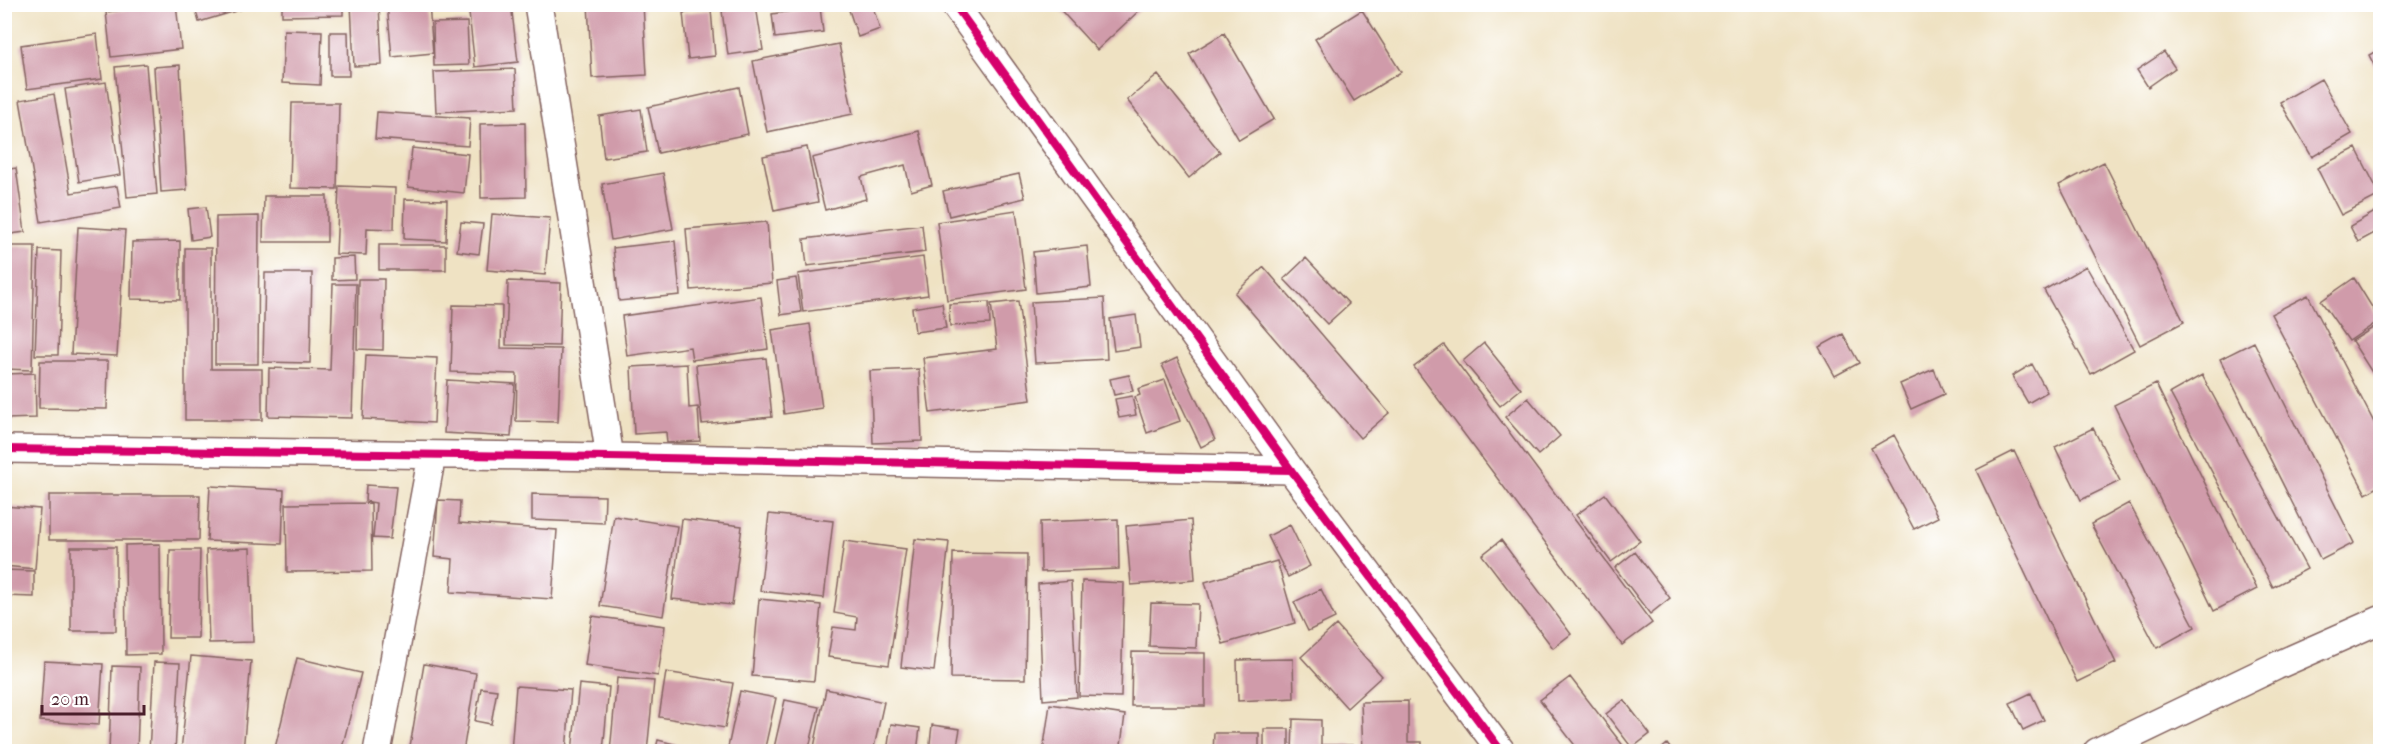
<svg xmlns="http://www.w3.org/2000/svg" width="2385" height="756" font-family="'IM FELL French Canon',serif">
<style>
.building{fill:#d09baa}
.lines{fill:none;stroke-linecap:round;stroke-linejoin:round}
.minor-casing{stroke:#846360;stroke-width:30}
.minor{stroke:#fff;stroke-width:27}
.cycleway-casing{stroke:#fff;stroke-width:11}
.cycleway{stroke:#d6006c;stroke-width:8}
</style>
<rect width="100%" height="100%" fill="#fff"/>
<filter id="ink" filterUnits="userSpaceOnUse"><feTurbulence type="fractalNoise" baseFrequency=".0167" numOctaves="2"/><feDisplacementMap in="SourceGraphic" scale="12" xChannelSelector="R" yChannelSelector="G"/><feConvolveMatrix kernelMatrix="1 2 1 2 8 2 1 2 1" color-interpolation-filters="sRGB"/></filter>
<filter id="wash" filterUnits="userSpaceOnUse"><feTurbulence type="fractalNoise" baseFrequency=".008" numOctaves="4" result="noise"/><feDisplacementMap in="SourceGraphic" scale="24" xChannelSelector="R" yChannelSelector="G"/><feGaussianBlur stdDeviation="1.35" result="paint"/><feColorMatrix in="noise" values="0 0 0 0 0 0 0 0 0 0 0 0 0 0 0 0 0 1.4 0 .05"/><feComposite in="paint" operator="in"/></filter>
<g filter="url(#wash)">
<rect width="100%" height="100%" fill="#efe2c3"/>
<g id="blocks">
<!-- building -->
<path class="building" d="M 176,4 L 181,49 L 111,57 L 106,12 Z
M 194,4 L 256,4 L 256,5 L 199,22 Z
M 282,4 L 343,4 L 343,15 L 282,16 Z
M 351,4 L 379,4 L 382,65 L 354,66 Z
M 387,4 L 429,4 L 433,53 L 392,57 Z
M 468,4 L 511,4 L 518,62 L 475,67 Z
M 588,4 L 643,4 L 647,75 L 592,78 Z
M 847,4 L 872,4 L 880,29 L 858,37 Z
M 1055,4 L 1141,4 L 1143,7 L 1097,50 Z
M 756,6 L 763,50 L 728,55 L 722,11 Z
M 820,7 L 823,32 L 775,38 L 772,14 Z
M 711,10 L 715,56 L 688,59 L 683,13 Z
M 1362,10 L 1401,72 L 1354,101 L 1315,39 Z
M 467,22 L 469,65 L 434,66 L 433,23 Z
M 284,30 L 322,31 L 320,85 L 282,83 Z
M 330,32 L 348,32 L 349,76 L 330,76 Z
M 1224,33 L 1274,119 L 1239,140 L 1189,54 Z
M 97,34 L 102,79 L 27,89 L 21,45 Z
M 839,44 L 853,114 L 767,132 L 753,61 Z
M 2380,49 L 2380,77 L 2369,55 Z
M 2164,52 L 2175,68 L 2148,87 L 2137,70 Z
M 146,64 L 157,194 L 127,197 L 115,67 Z
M 180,65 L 187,190 L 161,192 L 154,67 Z
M 515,69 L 517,108 L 436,112 L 434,72 Z
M 1158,75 L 1220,152 L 1189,178 L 1127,100 Z
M 2321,79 L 2352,134 L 2312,157 L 2280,102 Z
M 106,82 L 120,175 L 79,182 L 65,89 Z
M 739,87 L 748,134 L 658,153 L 648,107 Z
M 54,94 L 71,193 L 117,186 L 121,208 L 41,222 L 20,100 Z
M 292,103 L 339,103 L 337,189 L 290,188 Z
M 641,109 L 647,152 L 604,158 L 599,116 Z
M 377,112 L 470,118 L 468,146 L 375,139 Z
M 525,123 L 526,197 L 481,198 L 480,124 Z
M 919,131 L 932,185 L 911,191 L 905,165 L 861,177 L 866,199 L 825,210 L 812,158 Z
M 807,147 L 818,202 L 774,211 L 763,156 Z
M 412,148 L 468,154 L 464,193 L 408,187 Z
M 2356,148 L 2380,195 L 2341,215 L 2317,168 Z
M 2104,162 L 2184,322 L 2140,345 L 2059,185 Z
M 16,168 L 25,232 L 4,235 L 4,170 Z
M 663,173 L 673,229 L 611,240 L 602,184 Z
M 1019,174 L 1025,198 L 949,216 L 943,191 Z
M 339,186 L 395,188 L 394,229 L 367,228 L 366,255 L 336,254 Z
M 264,196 L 327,196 L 327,242 L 263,242 Z
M 405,199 L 447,200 L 446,241 L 404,239 Z
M 206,207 L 210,237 L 191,240 L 188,209 Z
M 2380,209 L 2380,230 L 2358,242 L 2350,226 Z
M 1016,210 L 1026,289 L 947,300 L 937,222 Z
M 492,214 L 550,218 L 545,275 L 487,270 Z
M 259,216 L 258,364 L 215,364 L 216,217 Z
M 461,222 L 483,224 L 479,254 L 457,251 Z
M 767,222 L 772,283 L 691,290 L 686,229 Z
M 922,225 L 925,252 L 807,266 L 804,239 Z
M 78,227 L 125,230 L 117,356 L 71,354 Z
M 180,241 L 180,300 L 131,299 L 132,242 Z
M 675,241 L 680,295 L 619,301 L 613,248 Z
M 379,245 L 446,245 L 446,270 L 379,270 Z
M 4,246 L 35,246 L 32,370 L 4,369 Z
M 1087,246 L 1091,287 L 1036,293 L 1033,252 Z
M 185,248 L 211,248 L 211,369 L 262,369 L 262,420 L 185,420 Z
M 39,250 L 61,251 L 58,355 L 35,355 Z
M 354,257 L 355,279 L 332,280 L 332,258 Z
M 923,257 L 928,295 L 803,312 L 798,274 Z
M 1306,258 L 1349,304 L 1327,324 L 1284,279 Z
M 2086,266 L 2134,350 L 2091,374 L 2044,290 Z
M 1264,267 L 1389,413 L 1360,438 L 1235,293 Z
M 265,273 L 312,273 L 310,363 L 263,362 Z
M 796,278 L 801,312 L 781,315 L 777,281 Z
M 2354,278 L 2380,320 L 2349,341 L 2321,301 Z
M 358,279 L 384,279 L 383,350 L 357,349 Z
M 508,281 L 561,283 L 559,346 L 506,345 Z
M 333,284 L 356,284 L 352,418 L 268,416 L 269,368 L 330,370 Z
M 2308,295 L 2380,434 L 2380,486 L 2366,494 L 2271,314 Z
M 761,297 L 768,349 L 692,360 L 690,347 L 627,356 L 622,316 Z
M 1104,298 L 1107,359 L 1035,363 L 1031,302 Z
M 1018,301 L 1031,400 L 930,413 L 923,358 L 997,349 L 991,304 Z
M 989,302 L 990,324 L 950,326 L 949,304 Z
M 942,303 L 946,328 L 915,332 L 912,308 Z
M 453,305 L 502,306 L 501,348 L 561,349 L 558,422 L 516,421 L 517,374 L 451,372 Z
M 1136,315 L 1140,347 L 1114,351 L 1110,319 Z
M 810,324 L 822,408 L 784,414 L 772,330 Z
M 2379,324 L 2380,327 L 2380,385 L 2352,341 Z
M 1843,334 L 1859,363 L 1835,376 L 1819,347 Z
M 2254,342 L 2354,543 L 2321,560 L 2220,359 Z
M 1484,343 L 1521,389 L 1500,406 L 1463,361 Z
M 1444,345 L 1652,623 L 1622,645 L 1414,367 Z
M 366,355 L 437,358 L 434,423 L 363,419 Z
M 766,358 L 772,417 L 702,424 L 696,365 Z
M 1177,358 L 1215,440 L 1201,447 L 1162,365 Z
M 40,361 L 108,361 L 107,409 L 39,408 Z
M 687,364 L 689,408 L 698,407 L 700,441 L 667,443 L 666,432 L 634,434 L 631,367 Z
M 2032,364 L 2047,392 L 2028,403 L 2012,376 Z
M 919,369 L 922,441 L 873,443 L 870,371 Z
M 1934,369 L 1944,394 L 1911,409 L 1900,384 Z
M 35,373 L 36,418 L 5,419 L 5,374 Z
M 1129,375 L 1133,391 L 1114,395 L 1110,379 Z
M 2202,375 L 2307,569 L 2273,587 L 2170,393 Z
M 447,380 L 515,384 L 511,437 L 444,433 Z
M 1165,380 L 1180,421 L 1147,433 L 1135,397 L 1140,395 L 1138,389 Z
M 2156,384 L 2257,589 L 2214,611 L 2114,405 Z
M 1132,396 L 1136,415 L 1119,418 L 1115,399 Z
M 1528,398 L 1560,436 L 1538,455 L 1505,417 Z
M 2093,428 L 2120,481 L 2081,500 L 2055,447 Z
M 1894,435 L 1938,517 L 1914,529 L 1871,448 Z
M 2014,451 L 2116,663 L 2077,682 L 1976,470 Z
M 366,485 L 396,487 L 390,539 L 373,538 L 376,503 L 365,501 Z
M 210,486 L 284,490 L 282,544 L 207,541 Z
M 532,494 L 605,496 L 604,523 L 532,520 Z
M 1605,494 L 1640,541 L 1611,562 L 1576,515 Z
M 49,495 L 200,495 L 199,540 L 49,540 Z
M 438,500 L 460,501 L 459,523 L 557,530 L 552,599 L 451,592 L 453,559 L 434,557 Z
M 371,503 L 372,571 L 287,572 L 286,504 Z
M 2129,503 L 2195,627 L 2157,648 L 2091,524 Z
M 4,506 L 40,509 L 35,569 L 4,566 Z
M 769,514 L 833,521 L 824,598 L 760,591 Z
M 614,516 L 677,526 L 663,616 L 600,606 Z
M 682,519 L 742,526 L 732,605 L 672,599 Z
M 1118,519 L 1119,569 L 1041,572 L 1040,522 Z
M 1191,520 L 1195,580 L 1131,585 L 1126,526 Z
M 1290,525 L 1310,566 L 1288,577 L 1268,536 Z
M 915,539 L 949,542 L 934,671 L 901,667 Z
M 1501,540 L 1571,634 L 1553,648 L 1482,555 Z
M 844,541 L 906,549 L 889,665 L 828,657 L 833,627 L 856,630 L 857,617 L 834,613 Z
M 160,544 L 161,654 L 126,655 L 125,545 Z
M 71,547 L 116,547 L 116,631 L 71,631 Z
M 250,548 L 253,642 L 209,643 L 206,550 Z
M 170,550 L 200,550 L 198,638 L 168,638 Z
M 1635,552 L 1670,598 L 1650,614 L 1615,568 Z
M 953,553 L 1027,554 L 1025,679 L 951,678 Z
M 1277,561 L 1295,623 L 1223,644 L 1205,582 Z
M 4,570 L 34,571 L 34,597 L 4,596 Z
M 1071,581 L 1077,697 L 1043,700 L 1038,584 Z
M 1082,581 L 1124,583 L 1121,697 L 1079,696 Z
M 1321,589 L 1335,618 L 1308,631 L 1294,602 Z
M 759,599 L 821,605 L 814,681 L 752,676 Z
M 1151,603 L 1198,604 L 1196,648 L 1149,646 Z
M 592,616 L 665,626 L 658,676 L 585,665 Z
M 1336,625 L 1382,676 L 1347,708 L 1301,657 Z
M 1132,652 L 1205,653 L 1205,706 L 1131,706 Z
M 191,656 L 251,661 L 243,752 L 181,751 Z
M 297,658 L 361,673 L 341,752 L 274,752 Z
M 1293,659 L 1294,698 L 1238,701 L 1237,660 Z
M 44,661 L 103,664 L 99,725 L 40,721 Z
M 154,662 L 180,663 L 175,752 L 149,752 Z
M 424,664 L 476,673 L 463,752 L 409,752 Z
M 112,666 L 140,667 L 137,752 L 109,752 Z
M 666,672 L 733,683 L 725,728 L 659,717 Z
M 1570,677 L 1628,752 L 1580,752 L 1540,700 Z
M 617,678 L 654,681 L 647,752 L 610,752 Z
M 579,684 L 609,687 L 603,752 L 572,752 Z
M 516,686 L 571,690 L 566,752 L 511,752 Z
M 481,688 L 497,690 L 491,724 L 475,721 Z
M 826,689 L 884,702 L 873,752 L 813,752 Z
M 740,691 L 776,698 L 764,752 L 727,752 Z
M 2031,693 L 2044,720 L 2023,730 L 2010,703 Z
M 785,700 L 819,707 L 808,752 L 773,752 Z
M 1624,700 L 1650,734 L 1632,748 L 1606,714 Z
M 1408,701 L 1408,742 L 1422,742 L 1422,752 L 1363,752 L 1361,702 Z
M 1050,704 L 1125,715 L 1120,752 L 1043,752 Z
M 1293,719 L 1321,720 L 1321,745 L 1352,745 L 1352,752 L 1292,752 Z
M 891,724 L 920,728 L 917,752 L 887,752 Z
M 932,725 L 960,729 L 956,752 L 929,752 Z
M 1264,729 L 1289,729 L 1289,752 L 1264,752 Z
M 1214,733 L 1259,733 L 1259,752 L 1213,752 Z
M 658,740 L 702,751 L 702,752 L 655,752 Z
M 1667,744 L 1673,752 L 1658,752 Z"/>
</g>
</g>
<g filter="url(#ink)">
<use href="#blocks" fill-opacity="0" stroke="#846360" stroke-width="1.5"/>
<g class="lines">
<defs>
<path id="minor" d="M 538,4 L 610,457
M 954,4 L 1291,470 L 1502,752
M 4,449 L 610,457 L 1291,470
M 377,752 L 432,455
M 2097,752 L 2276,666 L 2380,620"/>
</defs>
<!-- minor casing -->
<use href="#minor" class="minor-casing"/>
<!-- minor -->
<use href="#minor" class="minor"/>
<defs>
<path id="cycleway" d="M 954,4 L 1291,470 L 1502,752
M 4,449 L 610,457 L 1291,470"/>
</defs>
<!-- cycleway casing -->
<use href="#cycleway" class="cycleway-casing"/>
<!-- cycleway -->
<use href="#cycleway" class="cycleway"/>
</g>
</g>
<!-- margin -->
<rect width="2385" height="756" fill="none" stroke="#fff" stroke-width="24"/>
<!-- scale -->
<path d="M42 705v9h102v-9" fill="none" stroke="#4a1f2b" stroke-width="3"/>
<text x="51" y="705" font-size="18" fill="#4a1f2b" stroke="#ffffff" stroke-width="4.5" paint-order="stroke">20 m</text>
</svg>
